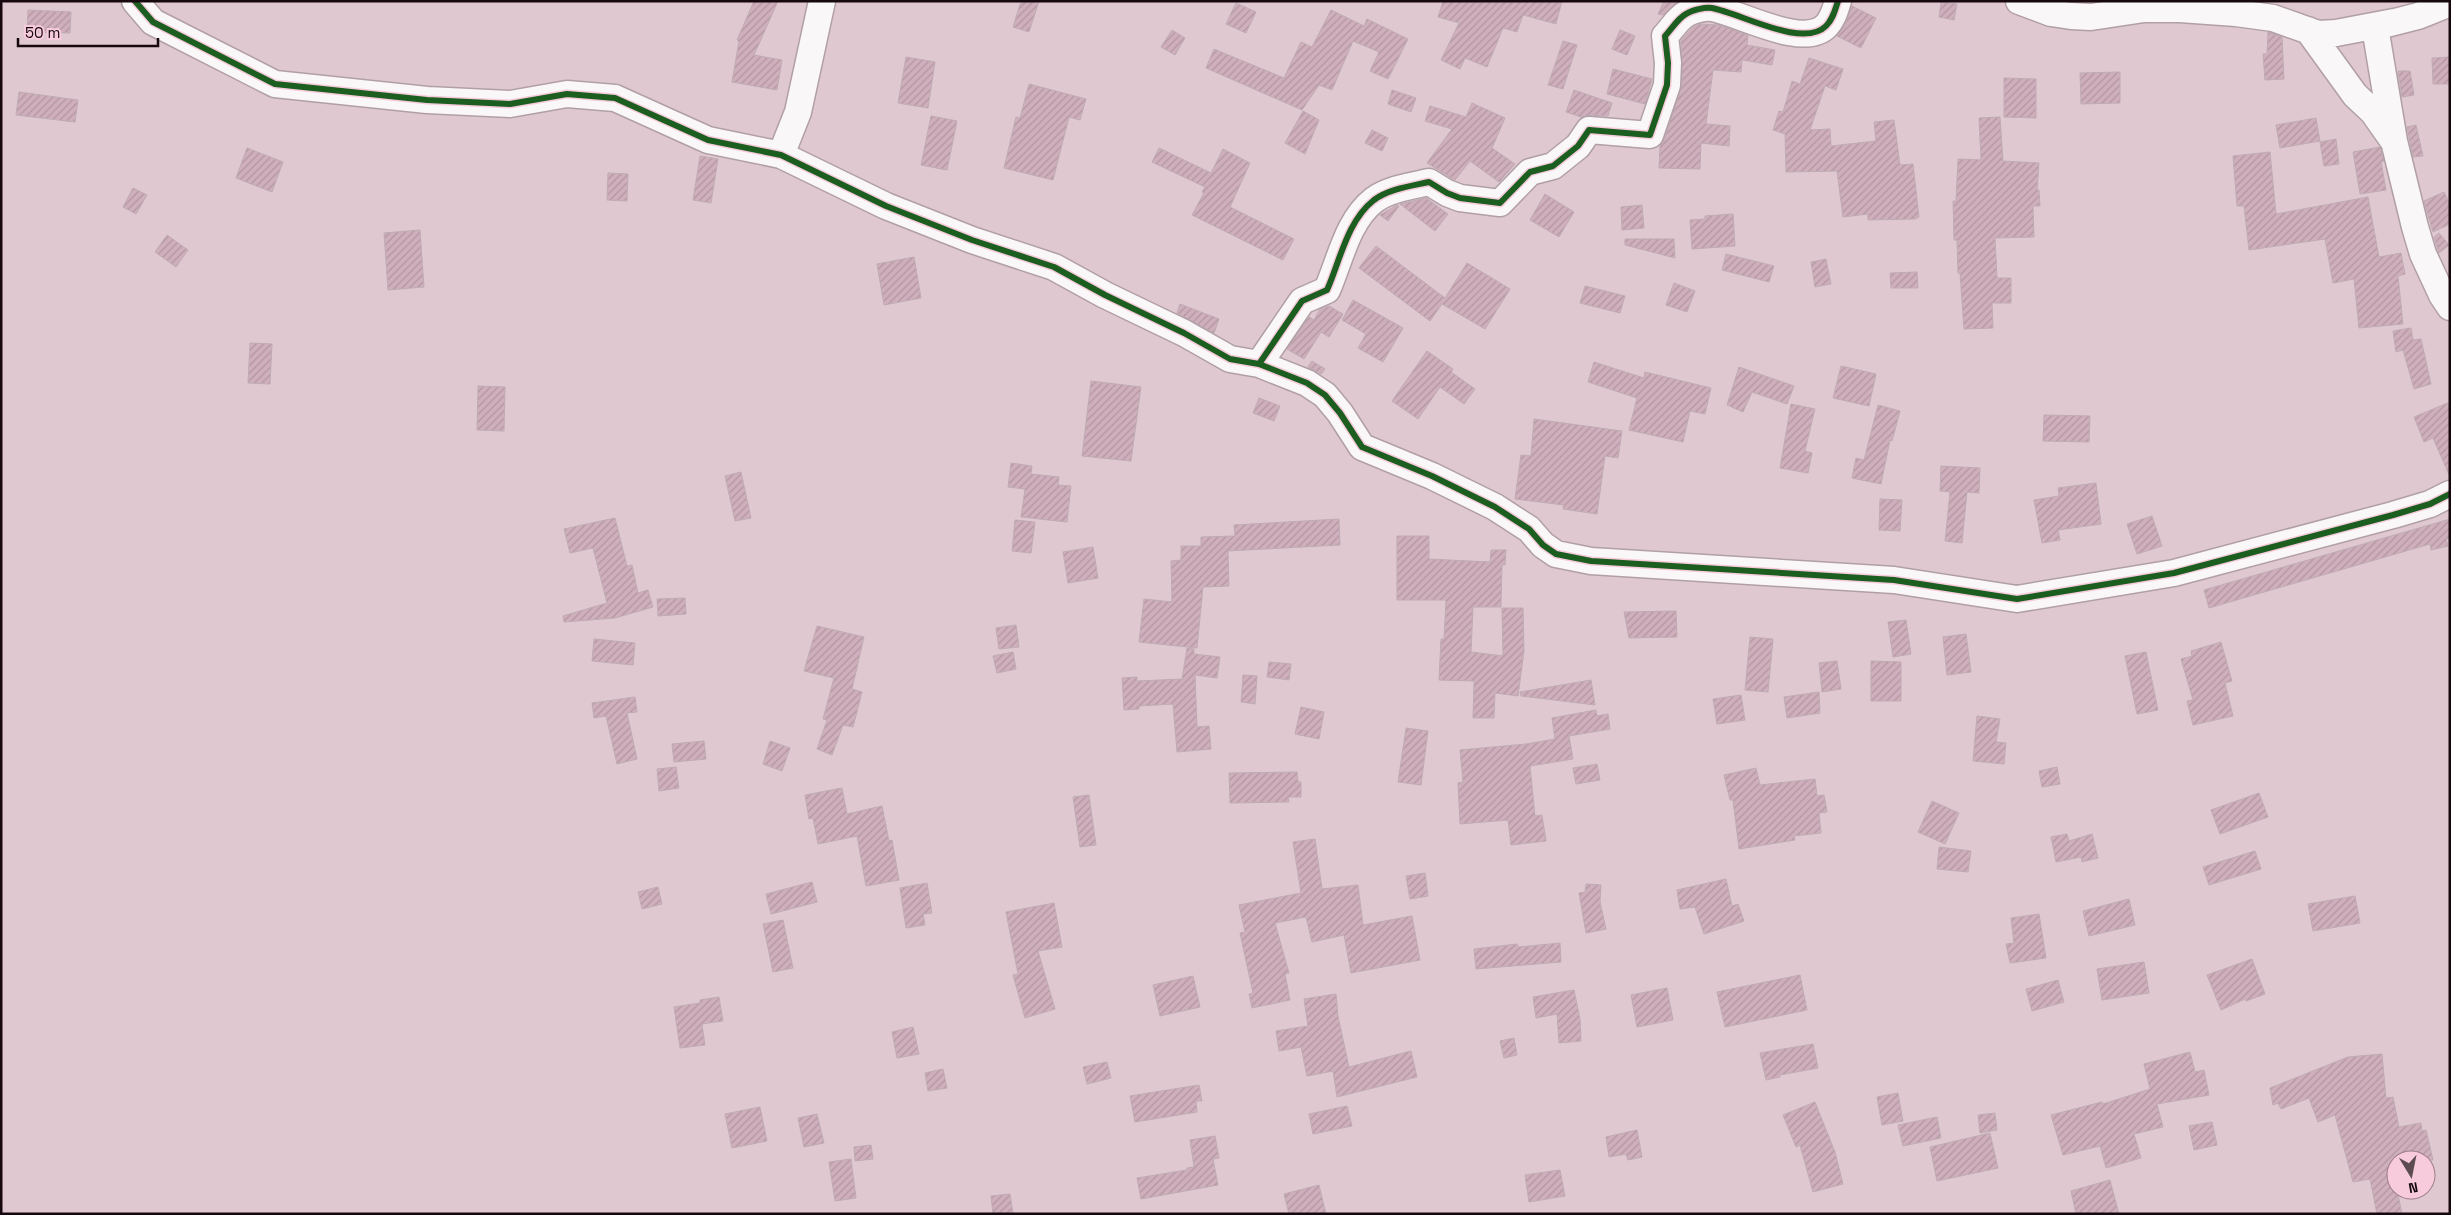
<svg xmlns="http://www.w3.org/2000/svg" width="2451" height="1215" font-family="'Space Grotesk',sans-serif">
<style>
.building{fill:url(#building-hatch);stroke:#bfacb3}
.lines{fill:none;stroke-linecap:round;stroke-linejoin:round}
.minor-casing{stroke:#b19fa6;stroke-width:29}
.minor{stroke:#faf7f8;stroke-width:26}
.cycleway-casing{stroke:#f7cbdb;stroke-width:9}
.cycleway{stroke:#1b5e20;stroke-width:6}
</style>
<defs>
<pattern id="building-hatch" width="6" height="6" patternUnits="userSpaceOnUse" patternTransform="scale(1.25)"><rect width="6" height="6" fill="#d0afbd"/><path d="M-1 1l2-2M0 6l6-6M5 7l2-2" fill="none" stroke="#b295a1"/></pattern>
</defs>
<rect width="100%" height="100%" fill="#e0c8d1"/>
<!-- building -->
<path class="building" d="M 754,1 L 778,1 L 754,55 L 782,60 L 777,90 L 732,82 L 739,41 L 737,40 Z
M 1021,1 L 1039,1 L 1029,32 L 1013,27 Z
M 1443,1 L 1562,1 L 1556,24 L 1523,15 L 1517,32 L 1503,28 L 1487,67 L 1465,58 L 1460,69 L 1441,60 L 1459,23 L 1438,17 Z
M 1664,1 L 1678,1 L 1663,15 L 1658,14 Z
M 1941,2 L 1957,4 L 1954,20 L 1939,17 Z
M 1236,3 L 1256,12 L 1246,33 L 1226,24 Z
M 1852,6 L 1876,18 L 1861,48 L 1837,36 L 1845,25 Z
M 28,10 L 71,12 L 70,33 L 27,32 Z
M 1331,10 L 1364,26 L 1367,19 L 1408,39 L 1388,79 L 1370,71 L 1379,52 L 1353,41 L 1332,90 L 1319,85 L 1302,110 L 1206,68 L 1214,49 L 1284,78 L 1301,42 L 1312,47 Z
M 1700,24 L 1718,25 L 1748,35 L 1747,45 L 1775,50 L 1772,65 L 1742,60 L 1741,72 L 1713,70 L 1706,124 L 1730,126 L 1729,146 L 1701,143 L 1700,169 L 1659,168 L 1660,146 L 1664,140 L 1682,86 L 1681,41 L 1692,28 Z
M 1172,30 L 1185,38 L 1175,55 L 1161,47 Z
M 1620,30 L 1635,36 L 1627,55 L 1612,49 Z
M 2268,32 L 2282,37 L 2284,79 L 2265,80 L 2263,54 L 2267,54 Z
M 1563,41 L 1577,45 L 1563,89 L 1548,85 Z
M 906,57 L 935,62 L 928,108 L 898,103 Z
M 2450,57 L 2450,84 L 2433,84 L 2432,58 Z
M 1809,58 L 1843,69 L 1836,90 L 1825,86 L 1810,130 L 1830,129 L 1831,146 L 1876,141 L 1874,122 L 1894,120 L 1900,165 L 1913,164 L 1919,217 L 1915,219 L 1868,220 L 1868,214 L 1843,217 L 1837,171 L 1786,172 L 1785,134 L 1773,130 L 1779,111 L 1783,112 L 1792,81 L 1800,84 Z
M 1613,69 L 1652,79 L 1645,104 L 1607,94 Z
M 2398,71 L 2410,71 L 2414,95 L 2402,97 Z
M 2120,72 L 2120,103 L 2081,104 L 2080,73 Z
M 2004,78 L 2036,79 L 2036,118 L 2004,117 Z
M 1029,84 L 1086,99 L 1080,120 L 1069,117 L 1053,180 L 1004,168 L 1016,117 L 1020,118 Z
M 1392,90 L 1416,98 L 1411,112 L 1388,104 Z
M 1574,90 L 1612,103 L 1608,116 L 1590,115 L 1581,117 L 1566,112 Z
M 19,92 L 78,100 L 75,122 L 16,115 Z
M 1472,103 L 1505,118 L 1492,148 L 1515,164 L 1499,182 L 1470,161 L 1455,180 L 1427,163 L 1452,129 L 1425,121 L 1430,106 L 1466,117 Z
M 1303,111 L 1319,120 L 1305,154 L 1285,143 Z
M 931,116 L 957,121 L 947,170 L 921,165 Z
M 2000,117 L 2003,161 L 2039,163 L 2037,190 L 2039,190 L 2040,206 L 2033,206 L 2034,237 L 1995,238 L 1997,278 L 2011,278 L 2011,303 L 1992,303 L 1993,328 L 1964,329 L 1960,273 L 1958,273 L 1957,240 L 1954,240 L 1953,201 L 1956,201 L 1958,159 L 1981,160 L 1979,118 Z
M 2316,118 L 2320,141 L 2280,148 L 2276,125 Z
M 2416,125 L 2423,156 L 2413,157 L 2407,127 Z
M 1372,130 L 1388,138 L 1382,151 L 1365,143 Z
M 2336,139 L 2339,164 L 2324,166 L 2320,142 Z
M 2380,147 L 2384,161 L 2381,162 L 2386,190 L 2360,194 L 2353,152 Z
M 247,148 L 283,162 L 272,192 L 236,178 Z
M 1159,148 L 1211,173 L 1223,149 L 1250,163 L 1230,207 L 1294,239 L 1283,260 L 1192,215 L 1204,193 L 1202,192 L 1205,187 L 1152,162 Z
M 2270,152 L 2276,214 L 2368,197 L 2379,257 L 2401,253 L 2405,274 L 2398,276 L 2403,324 L 2359,328 L 2354,279 L 2333,283 L 2325,239 L 2249,250 L 2244,206 L 2237,206 L 2233,156 Z
M 700,156 L 718,159 L 711,203 L 693,200 Z
M 608,173 L 628,174 L 627,201 L 607,200 Z
M 133,188 L 147,195 L 136,214 L 123,207 Z
M 2444,192 L 2450,205 L 2450,224 L 2433,232 L 2424,201 Z
M 1545,194 L 1574,212 L 1559,237 L 1530,220 Z
M 1426,198 L 1448,214 L 1435,231 L 1400,204 Z
M 1397,205 L 1399,206 L 1388,221 L 1380,215 Z
M 1642,205 L 1644,228 L 1622,230 L 1621,207 Z
M 1733,214 L 1735,246 L 1692,249 L 1690,220 L 1705,219 L 1705,216 Z
M 420,230 L 424,287 L 388,290 L 384,233 Z
M 2439,233 L 2449,245 L 2439,253 L 2434,237 Z
M 167,235 L 188,250 L 176,267 L 155,252 Z
M 1625,239 L 1674,239 L 1675,258 L 1625,245 Z
M 1376,246 L 1445,298 L 1467,263 L 1510,289 L 1485,329 L 1442,304 L 1430,321 L 1359,268 Z
M 1726,254 L 1774,266 L 1769,282 L 1722,270 Z
M 914,257 L 921,298 L 884,305 L 877,264 Z
M 1826,259 L 1831,284 L 1815,287 L 1811,262 Z
M 1917,272 L 1918,288 L 1891,288 L 1890,273 Z
M 1674,283 L 1695,291 L 1687,312 L 1666,305 Z
M 1585,286 L 1625,296 L 1620,313 L 1580,303 Z
M 1353,300 L 1403,328 L 1383,362 L 1358,348 L 1366,334 L 1342,320 Z
M 1180,304 L 1219,319 L 1214,333 L 1177,313 Z
M 1329,306 L 1343,314 L 1329,337 L 1321,332 L 1304,359 L 1287,349 L 1309,317 L 1314,320 L 1320,309 Z
M 2411,328 L 2413,340 L 2421,339 L 2431,384 L 2414,389 L 2403,350 L 2396,352 L 2393,331 Z
M 250,343 L 272,344 L 270,384 L 248,383 Z
M 1427,351 L 1453,369 L 1451,372 L 1475,389 L 1464,404 L 1440,387 L 1418,419 L 1392,401 Z
M 1312,361 L 1325,369 L 1321,374 L 1308,367 Z
M 1594,362 L 1644,378 L 1645,372 L 1711,388 L 1705,414 L 1690,411 L 1683,442 L 1629,430 L 1637,398 L 1588,382 Z
M 1841,366 L 1876,374 L 1869,406 L 1833,398 Z
M 1739,367 L 1794,386 L 1787,404 L 1752,392 L 1743,412 L 1727,405 Z
M 1091,381 L 1141,387 L 1131,461 L 1082,456 Z
M 478,386 L 505,387 L 504,431 L 477,430 Z
M 1259,398 L 1280,406 L 1274,421 L 1253,413 Z
M 2450,402 L 2450,477 L 2433,438 L 2424,442 L 2414,417 Z
M 1791,404 L 1815,409 L 1805,451 L 1812,453 L 1808,473 L 1780,468 Z
M 1878,405 L 1900,411 L 1892,441 L 1890,440 L 1881,484 L 1852,478 L 1856,458 L 1864,460 Z
M 2044,415 L 2090,416 L 2089,442 L 2043,441 Z
M 1534,419 L 1622,431 L 1618,458 L 1605,456 L 1597,514 L 1563,509 L 1564,505 L 1515,499 L 1521,455 L 1531,456 Z
M 1011,463 L 1032,466 L 1031,474 L 1059,477 L 1058,485 L 1071,486 L 1067,522 L 1021,517 L 1025,489 L 1008,487 Z
M 1941,466 L 1980,468 L 1979,493 L 1967,492 L 1962,543 L 1945,541 L 1950,492 L 1940,491 Z
M 741,472 L 751,518 L 735,521 L 725,476 Z
M 2096,483 L 2101,524 L 2058,530 L 2060,540 L 2042,543 L 2034,500 L 2059,496 L 2058,488 Z
M 1880,499 L 1902,500 L 1900,531 L 1879,530 Z
M 2152,516 L 2162,546 L 2137,554 L 2127,524 Z
M 615,518 L 627,566 L 632,565 L 638,593 L 648,590 L 653,607 L 615,618 L 564,622 L 563,616 L 607,603 L 593,548 L 570,553 L 564,529 Z
M 1339,519 L 1340,545 L 1228,551 L 1229,586 L 1203,587 L 1197,648 L 1139,642 L 1144,599 L 1172,602 L 1171,561 L 1181,560 L 1181,546 L 1201,546 L 1201,537 L 1235,536 L 1234,525 Z
M 2450,519 L 2450,538 L 2446,539 L 2448,546 L 2431,550 L 2430,544 L 2209,608 L 2204,590 Z
M 1015,520 L 1035,522 L 1031,553 L 1012,551 Z
M 1397,536 L 1429,536 L 1429,559 L 1490,562 L 1491,550 L 1506,550 L 1505,565 L 1502,565 L 1501,607 L 1473,607 L 1471,652 L 1503,656 L 1502,608 L 1523,608 L 1524,651 L 1518,696 L 1495,693 L 1494,718 L 1473,718 L 1474,681 L 1439,680 L 1441,639 L 1444,639 L 1446,600 L 1397,600 Z
M 1093,547 L 1098,578 L 1068,583 L 1063,552 Z
M 685,598 L 686,614 L 658,616 L 657,599 Z
M 1676,611 L 1677,637 L 1629,638 L 1624,612 Z
M 1906,620 L 1911,654 L 1893,657 L 1888,622 Z
M 1016,625 L 1019,647 L 999,649 L 996,628 Z
M 817,626 L 864,637 L 852,689 L 862,692 L 853,727 L 843,725 L 832,755 L 817,749 L 827,720 L 823,719 L 834,678 L 804,671 Z
M 1966,634 L 1971,672 L 1947,675 L 1943,637 Z
M 1750,637 L 1773,639 L 1768,692 L 1745,690 Z
M 594,639 L 635,643 L 633,665 L 592,661 Z
M 2221,642 L 2232,681 L 2225,683 L 2233,716 L 2193,725 L 2187,701 L 2193,700 L 2181,659 L 2192,656 L 2191,651 Z
M 1187,648 L 1194,649 L 1194,654 L 1220,657 L 1217,678 L 1195,675 L 1197,727 L 1209,726 L 1211,749 L 1177,752 L 1173,704 L 1139,706 L 1139,709 L 1124,710 L 1122,678 L 1137,677 L 1137,681 L 1182,679 Z
M 1013,652 L 1016,669 L 997,673 L 993,656 Z
M 2146,652 L 2158,710 L 2137,714 L 2125,656 Z
M 1837,661 L 1841,689 L 1822,692 L 1819,663 Z
M 1871,661 L 1901,662 L 1901,701 L 1871,701 Z
M 1269,662 L 1291,664 L 1289,680 L 1267,677 Z
M 1243,675 L 1257,676 L 1255,704 L 1241,702 Z
M 1591,680 L 1595,705 L 1521,696 L 1520,692 Z
M 1819,692 L 1820,713 L 1787,718 L 1784,697 Z
M 1741,695 L 1745,720 L 1717,724 L 1713,699 Z
M 635,697 L 637,712 L 627,713 L 637,759 L 617,764 L 606,716 L 594,718 L 592,703 Z
M 1301,707 L 1324,712 L 1319,739 L 1295,734 Z
M 1596,710 L 1597,716 L 1608,714 L 1610,729 L 1569,736 L 1573,759 L 1530,766 L 1535,816 L 1542,815 L 1546,841 L 1511,845 L 1508,820 L 1460,824 L 1458,783 L 1463,782 L 1460,750 L 1526,744 L 1555,739 L 1552,718 Z
M 1977,716 L 2000,719 L 1996,742 L 2006,743 L 2004,764 L 1973,761 Z
M 1406,728 L 1428,731 L 1421,785 L 1398,782 Z
M 704,741 L 706,759 L 674,762 L 672,744 Z
M 770,741 L 790,748 L 782,771 L 763,764 Z
M 1597,764 L 1600,780 L 1576,784 L 1573,768 Z
M 676,767 L 679,788 L 659,791 L 657,769 Z
M 2057,767 L 2060,784 L 2042,787 L 2039,771 Z
M 1756,768 L 1760,785 L 1815,779 L 1817,796 L 1824,795 L 1827,812 L 1819,813 L 1821,833 L 1794,836 L 1795,840 L 1739,849 L 1733,800 L 1730,800 L 1724,775 Z
M 1297,772 L 1298,782 L 1301,782 L 1301,797 L 1288,797 L 1289,802 L 1230,803 L 1229,773 Z
M 842,788 L 847,814 L 882,806 L 889,841 L 892,840 L 899,880 L 866,886 L 857,836 L 818,844 L 813,818 L 809,819 L 805,795 Z
M 2259,793 L 2268,817 L 2220,834 L 2211,810 Z
M 1089,795 L 1096,845 L 1080,847 L 1073,797 Z
M 1932,801 L 1959,813 L 1945,844 L 1918,832 Z
M 2067,834 L 2069,841 L 2092,834 L 2098,858 L 2082,862 L 2081,857 L 2056,862 L 2051,837 Z
M 1315,839 L 1322,889 L 1358,885 L 1363,925 L 1412,916 L 1420,960 L 1351,973 L 1344,935 L 1312,942 L 1306,917 L 1275,923 L 1289,973 L 1285,974 L 1290,1000 L 1252,1008 L 1249,994 L 1253,993 L 1240,933 L 1245,932 L 1239,905 L 1301,893 L 1293,842 Z
M 1939,847 L 1971,851 L 1968,872 L 1937,869 Z
M 2255,851 L 2261,869 L 2209,885 L 2203,867 Z
M 1425,873 L 1428,896 L 1410,899 L 1406,876 Z
M 1726,879 L 1732,906 L 1738,904 L 1744,921 L 1704,934 L 1695,907 L 1680,909 L 1677,890 Z
M 812,882 L 817,902 L 771,914 L 766,894 Z
M 927,883 L 932,913 L 923,914 L 925,925 L 906,928 L 900,888 Z
M 1586,884 L 1601,885 L 1600,902 L 1606,929 L 1586,933 L 1579,893 L 1585,892 Z
M 658,887 L 662,904 L 642,909 L 638,892 Z
M 2355,896 L 2360,923 L 2313,931 L 2308,904 Z
M 2129,899 L 2135,925 L 2089,936 L 2083,911 Z
M 1054,903 L 1062,947 L 1038,951 L 1055,1009 L 1025,1018 L 1013,975 L 1018,974 L 1006,912 Z
M 2039,914 L 2046,958 L 2010,963 L 2006,944 L 2014,943 L 2011,918 Z
M 783,920 L 793,968 L 773,972 L 763,924 Z
M 1560,943 L 1561,962 L 1476,969 L 1474,949 L 1517,944 L 1518,947 Z
M 2252,959 L 2265,994 L 2246,1001 L 2245,999 L 2221,1010 L 2207,975 Z
M 2144,962 L 2149,993 L 2102,1000 L 2097,969 Z
M 1800,975 L 1807,1010 L 1725,1027 L 1717,992 Z
M 1193,976 L 1200,1007 L 1160,1016 L 1153,985 Z
M 2058,980 L 2064,1002 L 2032,1011 L 2026,989 Z
M 1667,988 L 1673,1020 L 1637,1027 L 1631,995 Z
M 1574,990 L 1580,1019 L 1581,1041 L 1559,1043 L 1557,1014 L 1536,1018 L 1533,997 Z
M 1336,994 L 1338,1016 L 1349,1067 L 1411,1051 L 1417,1077 L 1337,1097 L 1333,1071 L 1307,1076 L 1301,1047 L 1279,1051 L 1276,1031 L 1308,1026 L 1304,999 Z
M 719,997 L 723,1021 L 702,1024 L 705,1045 L 680,1048 L 674,1007 L 700,1003 L 700,1000 Z
M 913,1027 L 919,1054 L 897,1058 L 892,1032 Z
M 1514,1038 L 1517,1055 L 1504,1058 L 1500,1041 Z
M 1813,1044 L 1818,1068 L 1780,1075 L 1780,1077 L 1766,1080 L 1760,1053 Z
M 2190,1052 L 2195,1072 L 2204,1070 L 2209,1095 L 2157,1104 L 2163,1127 L 2134,1134 L 2141,1158 L 2106,1168 L 2100,1146 L 2063,1155 L 2051,1115 L 2102,1102 L 2103,1104 L 2150,1089 L 2144,1064 Z
M 2382,1054 L 2386,1098 L 2393,1097 L 2399,1127 L 2421,1123 L 2422,1131 L 2426,1130 L 2433,1160 L 2391,1160 L 2402,1214 L 2377,1214 L 2370,1179 L 2353,1182 L 2335,1115 L 2318,1122 L 2309,1098 L 2281,1109 L 2278,1103 L 2273,1105 L 2270,1088 L 2348,1057 Z
M 1107,1062 L 1111,1078 L 1087,1084 L 1083,1067 Z
M 943,1069 L 947,1088 L 928,1091 L 925,1073 Z
M 1199,1085 L 1202,1101 L 1196,1101 L 1197,1112 L 1135,1122 L 1130,1096 Z
M 1898,1093 L 1903,1121 L 1882,1125 L 1877,1097 Z
M 1815,1102 L 1835,1152 L 1843,1184 L 1813,1192 L 1800,1145 L 1796,1147 L 1783,1115 Z
M 1347,1106 L 1352,1126 L 1313,1134 L 1309,1114 Z
M 760,1107 L 767,1141 L 732,1148 L 725,1114 Z
M 1995,1113 L 1997,1130 L 1980,1133 L 1978,1115 Z
M 817,1114 L 824,1143 L 804,1147 L 798,1118 Z
M 1937,1117 L 1941,1138 L 1903,1146 L 1898,1125 Z
M 2212,1122 L 2217,1145 L 2194,1150 L 2189,1126 Z
M 1637,1130 L 1642,1157 L 1628,1160 L 1626,1154 L 1609,1157 L 1606,1137 Z
M 1990,1133 L 1998,1168 L 1937,1181 L 1930,1147 Z
M 1215,1136 L 1219,1158 L 1213,1159 L 1218,1185 L 1141,1199 L 1137,1178 L 1187,1170 L 1187,1168 L 1194,1167 L 1190,1140 Z
M 871,1145 L 873,1159 L 855,1161 L 854,1147 Z
M 851,1159 L 856,1198 L 835,1201 L 829,1162 Z
M 1560,1170 L 1565,1196 L 1529,1202 L 1525,1175 Z
M 2110,1180 L 2119,1214 L 2076,1214 L 2071,1191 Z
M 1319,1185 L 1326,1214 L 1289,1214 L 1284,1194 Z
M 1010,1194 L 1013,1214 L 993,1214 L 991,1196 Z"/>
<g class="lines">
<defs>
<path id="minor" d="M 135,1 L 153,22 L 275,84 L 427,100 L 510,104 L 567,94 L 615,98 L 708,140 L 781,155 L 886,206 L 972,240 L 1054,267 L 1105,295 L 1184,333 L 1230,359 L 1259,364 L 1307,383 L 1325,395 L 1340,413 L 1362,447 L 1432,476 L 1495,507 L 1529,529 L 1543,545 L 1556,554 L 1591,561 L 1894,580 L 2017,599 L 2174,573 L 2393,515 L 2430,504 L 2450,494
M 2019,1 L 2051,13 L 2071,16 L 2091,17 L 2144,9 L 2180,9 L 2236,13 L 2273,18 L 2318,34 L 2336,33 L 2394,22
M 2450,3 L 2418,16 L 2375,27 L 2394,141 L 2415,227 L 2423,254 L 2442,295 L 2450,307
M 2308,30 L 2355,95 L 2373,112 L 2392,139
M 781,155 L 798,112 L 822,1
M 1259,364 L 1302,301 L 1327,290 C 1340,261 1347,221 1374,200 C 1389,189 1411,186 1429,182 L 1447,193 L 1460,198 L 1500,203 L 1530,172 L 1553,166 L 1578,146 L 1589,130 L 1650,135 L 1667,85 L 1668,63 L 1665,36 C 1671,30 1678,18 1686,14 C 1692,10 1705,7 1712,8 C 1740,13 1803,49 1826,26 C 1833,19 1835,10 1838,1"/>
</defs>
<!-- minor casing -->
<use href="#minor" class="minor-casing"/>
<!-- minor -->
<use href="#minor" class="minor"/>
<defs>
<path id="cycleway" d="M 135,1 L 153,22 L 275,84 L 427,100 L 510,104 L 567,94 L 615,98 L 708,140 L 781,155 L 886,206 L 972,240 L 1054,267 L 1105,295 L 1184,333 L 1230,359 L 1259,364 L 1307,383 L 1325,395 L 1340,413 L 1362,447 L 1432,476 L 1495,507 L 1529,529 L 1543,545 L 1556,554 L 1591,561 L 1894,580 L 2017,599 L 2174,573 L 2393,515 L 2430,504 L 2450,494
M 1259,364 L 1302,301 L 1327,290 C 1340,261 1347,221 1374,200 C 1389,189 1411,186 1429,182 L 1447,193 L 1460,198 L 1500,203 L 1530,172 L 1553,166 L 1578,146 L 1589,130 L 1650,135 L 1667,85 L 1668,63 L 1665,36 C 1671,30 1678,18 1686,14 C 1692,10 1705,7 1712,8 C 1740,13 1803,49 1826,26 C 1833,19 1835,10 1838,1"/>
</defs>
<!-- cycleway casing -->
<use href="#cycleway" class="cycleway-casing"/>
<!-- cycleway -->
<use href="#cycleway" class="cycleway"/>
</g>
<!-- border -->
<rect width="2451" height="1215" fill="none" stroke="#16080e" stroke-width="5"/>
<!-- north arrow -->
<g transform="translate(2411 1175) rotate(170)"><circle r="24" fill="#f7cbdb" stroke="#9d7d89"/>
<path d="M0-4L9 19L0 12L-9 19Z" fill="#5d4b52"/>
<text y="-8" font-size="14" font-weight="bold" text-anchor="middle" fill="#16080e">N</text>
</g>
<!-- scale -->
<path d="M18 38v8h140v-8" fill="none" stroke="#16080e" stroke-width="2.5"/>
<text x="25" y="38" font-size="15" fill="#16080e" stroke="#f7cbdb" stroke-width="4" paint-order="stroke">50 m</text>
</svg>
